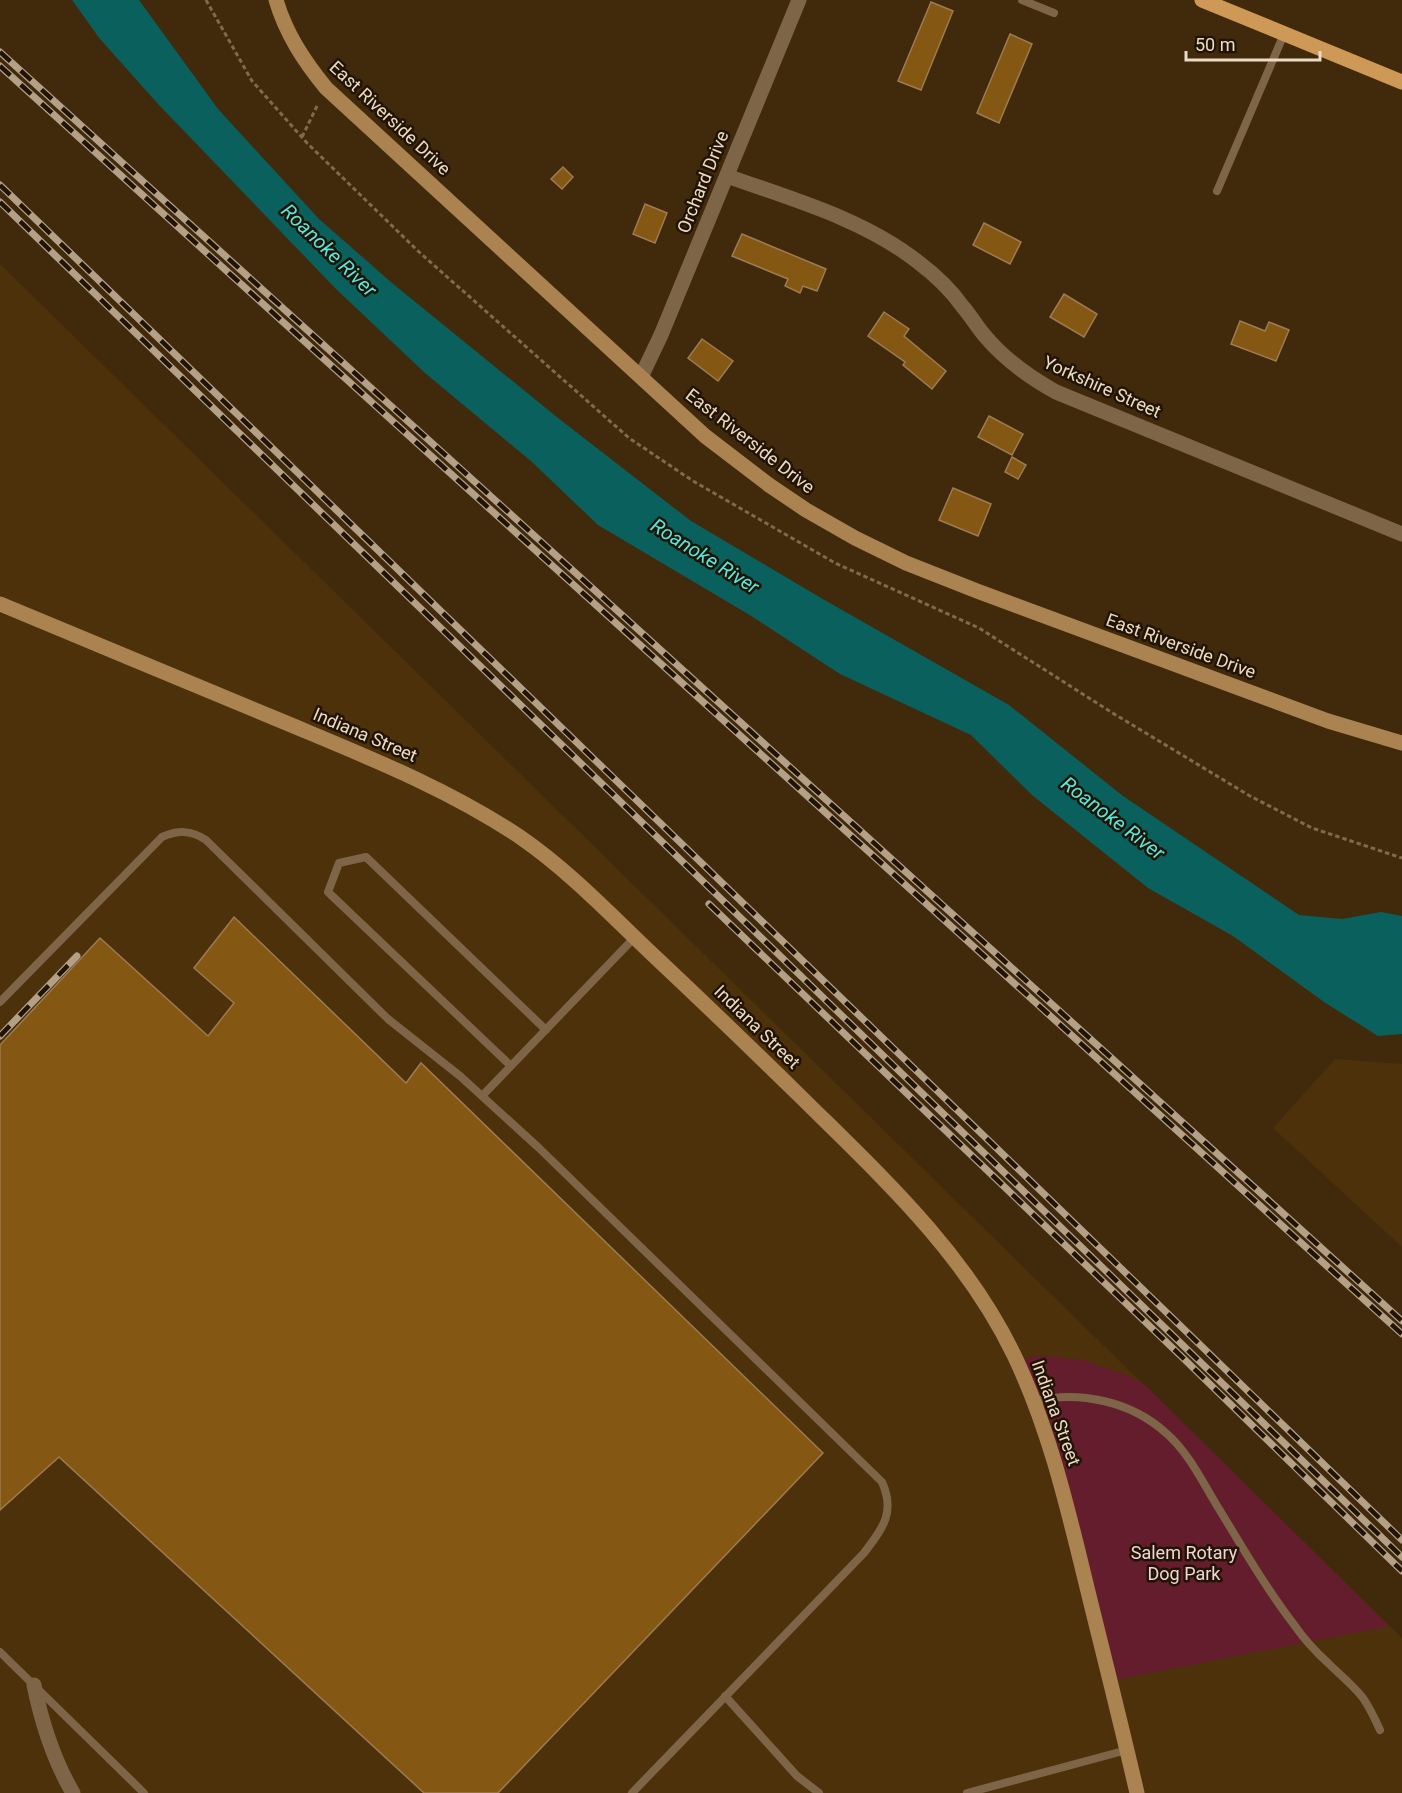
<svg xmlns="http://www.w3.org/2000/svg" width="1402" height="1793" font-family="Roboto,sans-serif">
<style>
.built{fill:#4c310b}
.green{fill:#631d2c}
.water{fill:#09605d}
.building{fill:#845713;stroke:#9d7b53;stroke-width:1.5}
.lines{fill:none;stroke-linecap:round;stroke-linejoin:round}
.path{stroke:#7f6a4e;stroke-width:3;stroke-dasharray:4.5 3;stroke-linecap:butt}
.lane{stroke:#7f6547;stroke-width:8}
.street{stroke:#7f6547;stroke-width:15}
.secondary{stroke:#ab8351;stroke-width:15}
.primary{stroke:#ce9957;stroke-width:15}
.rail-casing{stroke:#b3a087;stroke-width:7}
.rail{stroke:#211405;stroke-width:4.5;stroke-dasharray:14;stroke-linecap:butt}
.labels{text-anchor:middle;stroke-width:5;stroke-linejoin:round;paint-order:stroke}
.street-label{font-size:18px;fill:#ecdac5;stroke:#211405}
.park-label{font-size:18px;fill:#f0d5d7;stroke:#211405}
.water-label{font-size:20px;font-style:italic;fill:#57e7e0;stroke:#211405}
</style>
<rect width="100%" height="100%" fill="#412a0b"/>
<!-- built -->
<path class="built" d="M 0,264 L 1402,1638 L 1402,1793 L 0,1793 Z
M 1335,1059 L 1402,1064 L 1402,1247 L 1273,1128 Z"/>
<!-- green -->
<path class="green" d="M 1036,1355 L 1083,1360 L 1127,1375 L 1145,1385 L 1389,1626 L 1110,1681 L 1083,1573 L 1017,1362 Z"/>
<!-- water -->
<path class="water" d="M 72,0 L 139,0 L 218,109 L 319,219 L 392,283 L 558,418 L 691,521 L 821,598 L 1009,705 L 1123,796 L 1299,915 L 1342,919 L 1381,912 L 1402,916 L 1402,1034 L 1378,1036 L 1324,1002 L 1233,936 L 1148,888 L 1032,795 L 971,735 L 840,674 L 753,617 L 598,525 L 532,462 L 425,373 L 336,289 L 159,105 L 100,39 Z"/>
<!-- building -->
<path class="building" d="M 931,2 L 953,11 L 921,90 L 898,81 Z
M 1010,34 L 1032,44 L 999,123 L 977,113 Z
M 563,167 L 573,177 L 562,189 L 551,179 Z
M 645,204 L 667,213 L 655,243 L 633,234 Z
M 984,223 L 1021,242 L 1010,264 L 973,245 Z
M 742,234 L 826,269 L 817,291 L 803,286 L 800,293 L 785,286 L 788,279 L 732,256 Z
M 1064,294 L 1097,314 L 1084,337 L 1050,317 Z
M 884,312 L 909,329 L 904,336 L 946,371 L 932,389 L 903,365 L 905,362 L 868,336 Z
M 1240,321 L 1265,331 L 1269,322 L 1289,330 L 1276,361 L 1231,344 Z
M 702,339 L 733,361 L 718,381 L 688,358 Z
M 989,416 L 1023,434 L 1012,455 L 978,437 Z
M 1012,457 L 1026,465 L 1018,479 L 1005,472 Z
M 953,488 L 991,504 L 978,536 L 939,520 Z
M 234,917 L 406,1083 L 421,1063 L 823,1453 L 498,1793 L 424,1793 L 59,1457 L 0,1510 L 0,1045 L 100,938 L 208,1036 L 234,1003 L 194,968 Z"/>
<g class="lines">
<!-- path -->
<path class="path" d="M 206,0 L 252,81 L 307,143 L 419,252 L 629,438 L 693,481 L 835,563 L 979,628 L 1111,712 L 1250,796 L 1312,828 L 1402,858
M 302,137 L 318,104"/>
<!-- lane -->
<path class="lane" d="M 1022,0 L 1054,13
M 1217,191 L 1284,34
M 0,1002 L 162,837 C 178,830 191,830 206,840 L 388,1019 L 460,1076 L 539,1148 L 882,1482 C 896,1513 882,1529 864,1553 L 632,1793
M 511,1066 L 328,892 L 339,863 L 366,857 L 546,1030
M 482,1096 L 635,937
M 1035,1401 C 1080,1390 1132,1402 1166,1433 C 1188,1452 1201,1479 1216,1504 C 1241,1545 1265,1587 1295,1626 C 1304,1639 1316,1652 1328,1663 C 1339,1674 1353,1685 1363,1698 C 1370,1708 1375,1719 1380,1730
M 0,1652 L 144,1793
M 725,1696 L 797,1776 L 819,1793
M 967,1793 L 1127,1750"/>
<!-- street -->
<path class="street" d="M 727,176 C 791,199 864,219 918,262 C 934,274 951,290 963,307 C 971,316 977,327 985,336 C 1005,360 1029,377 1056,392 L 1402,534
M 641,377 L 661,335 L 799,0
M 34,1685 C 42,1724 53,1759 73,1793"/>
<!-- secondary -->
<path class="secondary" d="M 276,0 C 286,34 304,61 326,88 L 705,436 L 769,485 L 806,510 L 855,538 L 906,563 L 977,591 L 1328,721 L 1402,743
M 0,604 C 95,643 189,683 284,722 C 365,756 447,788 520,837 C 568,870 609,913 651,953 C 702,1001 753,1050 803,1099 C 882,1177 965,1253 1014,1355 C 1047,1424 1065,1497 1083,1571 C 1101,1645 1120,1719 1137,1793"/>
<!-- primary -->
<path class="primary" d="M 1202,0 L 1402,82"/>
<defs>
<path id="rail" d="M 0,52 L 1402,1321
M 0,66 L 1402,1334
M 0,185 L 1402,1540
M 0,202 L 1402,1557
M 709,904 L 1183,1358 L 1402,1571
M 0,1036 L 77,956"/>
</defs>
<!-- rail casing -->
<use href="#rail" class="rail-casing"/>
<!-- rail -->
<use href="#rail" class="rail"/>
</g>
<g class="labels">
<!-- street labels -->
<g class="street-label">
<text transform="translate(390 118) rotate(43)" y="6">East Riverside Drive</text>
<text transform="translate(703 182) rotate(-68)" y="6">Orchard Drive</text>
<text transform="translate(1102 387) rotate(24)" y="6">Yorkshire Street</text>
<text transform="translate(750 441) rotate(38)" y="6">East Riverside Drive</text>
<text transform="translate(1181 646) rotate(20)" y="6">East Riverside Drive</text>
<text transform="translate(365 735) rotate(23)" y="6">Indiana Street</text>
<text transform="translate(757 1027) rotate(44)" y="6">Indiana Street</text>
<text transform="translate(1056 1413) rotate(70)" y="6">Indiana Street</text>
</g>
<!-- park labels -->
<g class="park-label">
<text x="1184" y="1559">Salem Rotary<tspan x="1184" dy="21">Dog Park</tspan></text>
</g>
<!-- water labels -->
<g class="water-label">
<text transform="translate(329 250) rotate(44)" y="7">Roanoke River</text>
<text transform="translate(705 556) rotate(32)" y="7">Roanoke River</text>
<text transform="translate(1113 818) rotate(37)" y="7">Roanoke River</text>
</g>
</g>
<!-- scale -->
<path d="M1186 51v9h134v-9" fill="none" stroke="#ecdac5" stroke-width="3"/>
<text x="1195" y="51" font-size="18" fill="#ecdac5" stroke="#211405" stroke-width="4.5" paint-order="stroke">50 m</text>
</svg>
